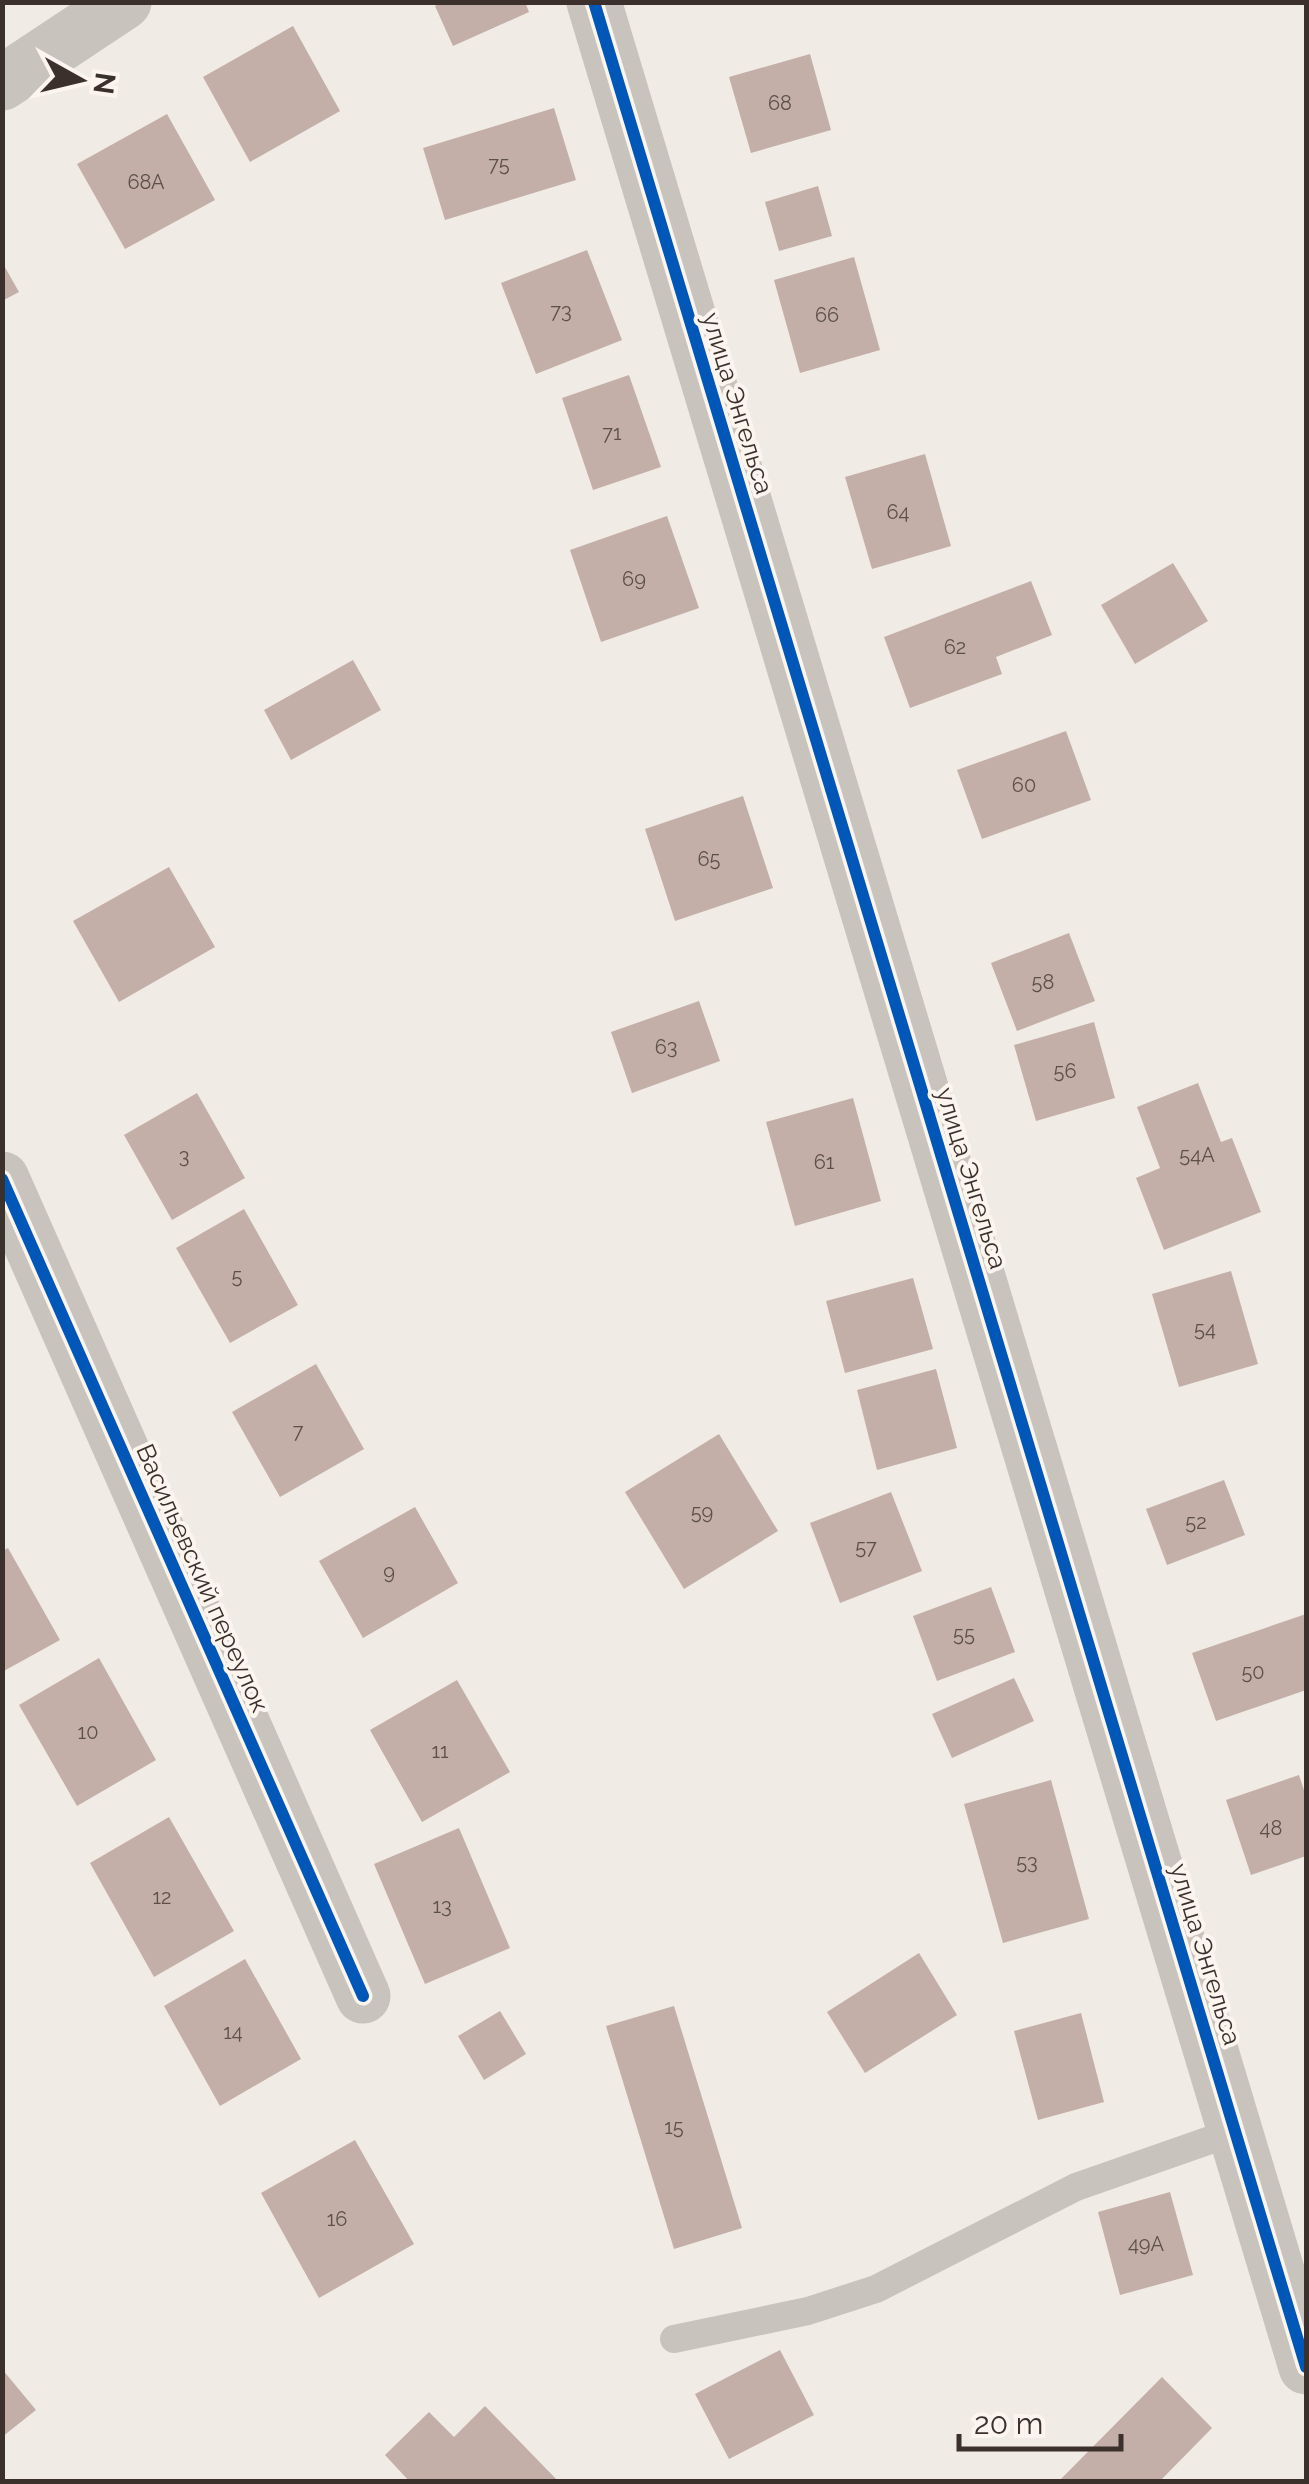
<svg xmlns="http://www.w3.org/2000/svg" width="1309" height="2484" font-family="Raleway,sans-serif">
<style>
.building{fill:#c3afa7}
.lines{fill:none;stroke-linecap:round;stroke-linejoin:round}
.service{stroke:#c9c3be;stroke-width:28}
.minor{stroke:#c9c3be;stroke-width:55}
.cycleway-casing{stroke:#fbf5ee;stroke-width:19}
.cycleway{stroke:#0057b8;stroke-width:12}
.labels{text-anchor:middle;stroke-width:8;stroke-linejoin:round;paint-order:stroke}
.number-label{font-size:20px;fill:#5d504a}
.street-label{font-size:25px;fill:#3b302b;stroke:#fbf5ee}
</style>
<rect width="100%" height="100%" fill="#f0ebe5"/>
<!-- building -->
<path class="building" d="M 442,2 L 525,2 L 529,12 L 453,46 L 435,6 Z
M 293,26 L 340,111 L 250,162 L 203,77 Z
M 810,54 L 831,130 L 751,153 L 729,77 Z
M 554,108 L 576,180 L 445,220 L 423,148 Z
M 167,114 L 215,200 L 125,249 L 77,164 Z
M 818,186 L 832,236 L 779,251 L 765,202 Z
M 587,250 L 622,340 L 536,374 L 501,283 Z
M 854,257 L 880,350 L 800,373 L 774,280 Z
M 2,262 L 19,292 L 2,301 Z
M 629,375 L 661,467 L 593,490 L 562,398 Z
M 925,454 L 951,546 L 872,569 L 845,477 Z
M 667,516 L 699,608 L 601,642 L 570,550 Z
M 1173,563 L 1208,621 L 1135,664 L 1101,605 Z
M 1031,581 L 1052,635 L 996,657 L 1002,674 L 910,708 L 884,637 Z
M 353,660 L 381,710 L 291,760 L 264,710 Z
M 1066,731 L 1091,800 L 982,839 L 957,770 Z
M 743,796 L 773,888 L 675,921 L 645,829 Z
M 169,867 L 215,947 L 119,1002 L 73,921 Z
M 1069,933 L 1095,1001 L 1017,1031 L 991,963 Z
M 699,1001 L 720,1061 L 632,1093 L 611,1032 Z
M 1094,1022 L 1115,1098 L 1036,1121 L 1014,1045 Z
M 1198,1083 L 1221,1142 L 1232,1138 L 1261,1212 L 1164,1250 L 1136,1178 L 1160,1168 L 1137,1107 Z
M 197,1093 L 245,1178 L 172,1220 L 124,1135 Z
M 853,1098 L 881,1201 L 795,1226 L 766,1122 Z
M 244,1209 L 298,1305 L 230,1343 L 176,1248 Z
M 1231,1271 L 1258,1364 L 1179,1387 L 1152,1294 Z
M 913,1278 L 933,1349 L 845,1373 L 826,1301 Z
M 316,1364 L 364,1449 L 280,1497 L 232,1412 Z
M 936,1369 L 957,1448 L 877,1470 L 857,1390 Z
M 719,1434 L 778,1531 L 684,1589 L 625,1492 Z
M 1224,1480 L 1245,1535 L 1167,1565 L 1146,1509 Z
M 891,1492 L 922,1571 L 840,1603 L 810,1523 Z
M 415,1507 L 458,1583 L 363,1638 L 319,1561 Z
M 8,1548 L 60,1640 L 2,1672 L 2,1551 Z
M 991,1587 L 1015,1652 L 937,1681 L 913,1616 Z
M 1306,1614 L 1306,1690 L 1216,1721 L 1192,1653 Z
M 99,1658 L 156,1760 L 77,1806 L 19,1705 Z
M 1014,1678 L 1034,1721 L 952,1758 L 932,1714 Z
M 457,1680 L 510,1772 L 422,1822 L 370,1730 Z
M 1299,1775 L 1306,1796 L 1306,1856 L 1251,1875 L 1226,1800 Z
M 1051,1780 L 1089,1919 L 1003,1943 L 964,1804 Z
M 169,1817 L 234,1931 L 154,1977 L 90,1863 Z
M 459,1828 L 510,1948 L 425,1984 L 374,1864 Z
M 919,1953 L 957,2015 L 865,2073 L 827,2012 Z
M 245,1959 L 301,2059 L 220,2106 L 164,2006 Z
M 674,2006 L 742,2228 L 674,2249 L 606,2026 Z
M 500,2011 L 526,2054 L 484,2080 L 458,2036 Z
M 1081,2013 L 1104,2102 L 1038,2120 L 1014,2031 Z
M 355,2140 L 414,2244 L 319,2298 L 261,2193 Z
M 1170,2192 L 1193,2275 L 1120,2295 L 1098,2212 Z
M 780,2350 L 814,2415 L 729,2459 L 695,2394 Z
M 2,2369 L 36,2410 L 2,2437 Z
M 1162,2377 L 1212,2428 L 1159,2482 L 1058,2482 Z
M 485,2406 L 559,2482 L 410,2482 L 385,2455 L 429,2412 L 454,2437 Z"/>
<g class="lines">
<!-- service -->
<path class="service" d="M 674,2339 L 808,2311 L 876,2289 L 1076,2187 L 1236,2131"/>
<!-- minor -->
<path class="minor" d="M 594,2 L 1306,2367
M 2,83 L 124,2
M 2,1179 L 363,1996"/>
<defs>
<path id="cycleway" d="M 594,2 L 1306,2367
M 2,1179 L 363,1996"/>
</defs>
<!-- cycleway casing -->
<use href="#cycleway" class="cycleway-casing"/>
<!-- cycleway -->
<use href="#cycleway" class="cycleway"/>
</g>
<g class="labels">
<!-- number labels -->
<g class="number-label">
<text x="780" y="110">68</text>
<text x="499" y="171">75</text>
<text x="146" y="189">68А</text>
<text x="561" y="318">73</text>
<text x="827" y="322">66</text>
<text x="612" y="440">71</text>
<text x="898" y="519">64</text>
<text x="634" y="586">69</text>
<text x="955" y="654">62</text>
<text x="1024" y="792">60</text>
<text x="709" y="866">65</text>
<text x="1043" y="989">58</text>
<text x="666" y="1054">63</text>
<text x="1065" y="1078">56</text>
<text x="1197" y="1162">54А</text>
<text x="184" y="1163">3</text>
<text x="824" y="1169">61</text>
<text x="237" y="1283">5</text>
<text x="1205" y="1336">54</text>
<text x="298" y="1438">7</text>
<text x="702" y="1519">59</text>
<text x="1196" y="1529">52</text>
<text x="866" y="1554">57</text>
<text x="389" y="1579">9</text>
<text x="964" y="1641">55</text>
<text x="1253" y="1679">50</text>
<text x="88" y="1739">10</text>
<text x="440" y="1758">11</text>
<text x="1271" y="1835">48</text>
<text x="1027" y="1869">53</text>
<text x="162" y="1904">12</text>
<text x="442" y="1913">13</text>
<text x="233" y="2039">14</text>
<text x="674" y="2134">15</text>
<text x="337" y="2226">16</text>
<text x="1146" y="2251">49А</text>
</g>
<!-- street labels -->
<g class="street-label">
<text transform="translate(738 403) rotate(73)" y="9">улица Энгельса</text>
<text transform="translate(972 1178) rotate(73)" y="9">улица Энгельса</text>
<text transform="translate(203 1578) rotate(66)" y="9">Васильевский переулок</text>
<text transform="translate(1206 1954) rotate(73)" y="9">улица Энгельса</text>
</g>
</g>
<!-- border -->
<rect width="1309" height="2484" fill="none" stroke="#3b302b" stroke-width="10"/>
<!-- north arrow -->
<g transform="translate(80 80) rotate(98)" stroke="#fbf5ee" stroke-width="8" paint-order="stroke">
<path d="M0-8L18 38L0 25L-18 38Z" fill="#3b302b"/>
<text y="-15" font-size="28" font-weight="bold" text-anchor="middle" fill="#3b302b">N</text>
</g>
<!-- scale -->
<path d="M959 2434v15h162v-15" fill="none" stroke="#3b302b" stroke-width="5"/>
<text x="974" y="2434" font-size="30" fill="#3b302b" stroke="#fbf5ee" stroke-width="8" paint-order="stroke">20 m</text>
</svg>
